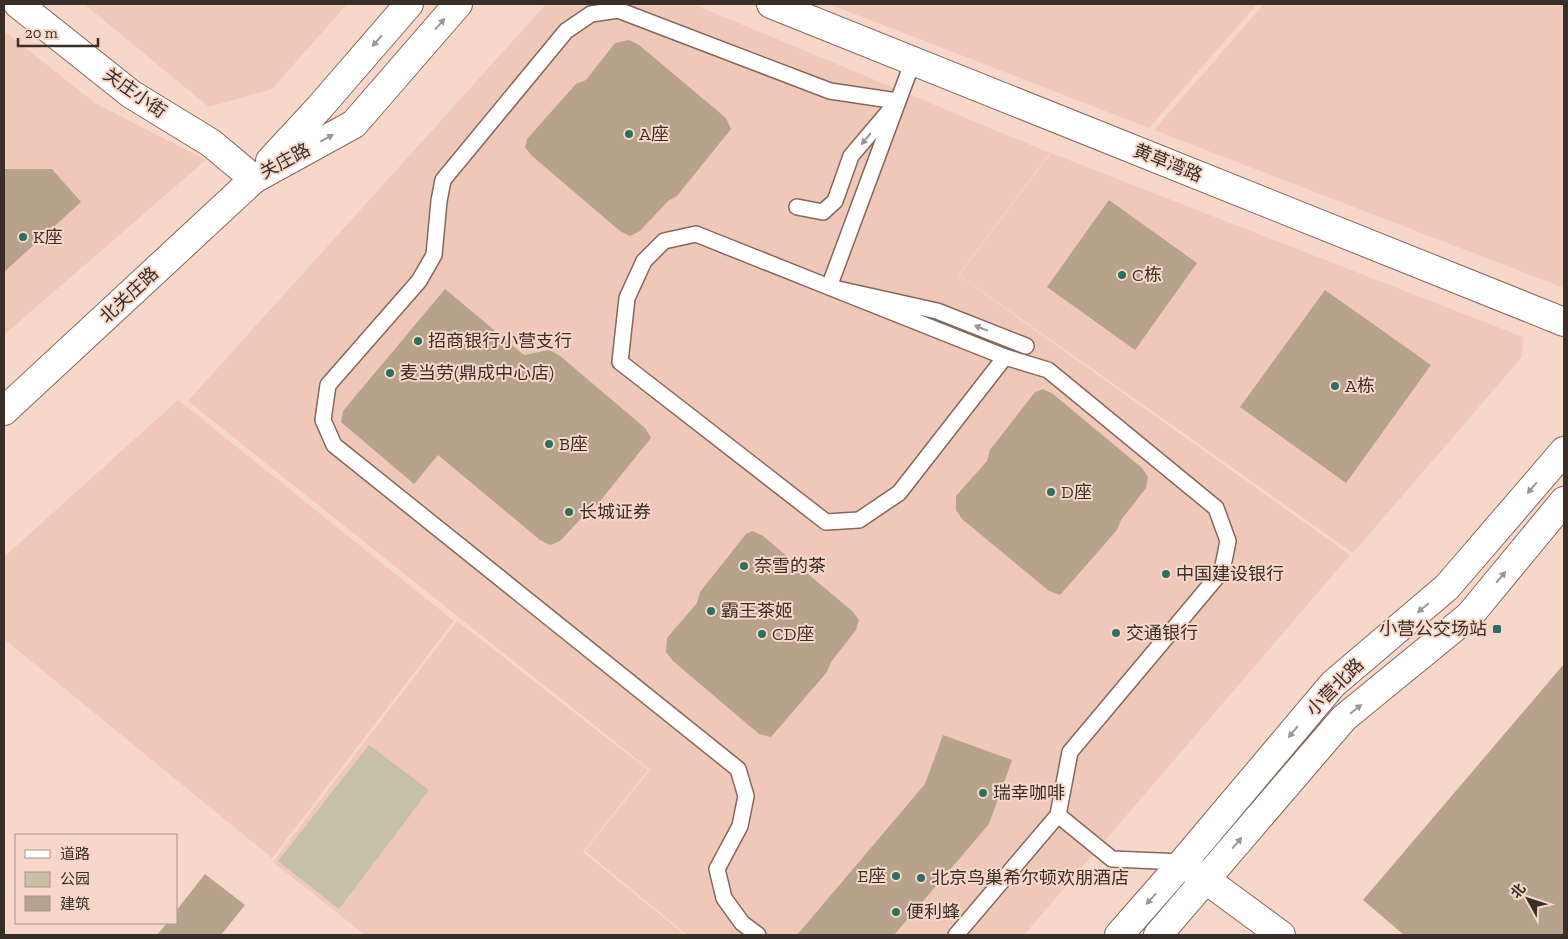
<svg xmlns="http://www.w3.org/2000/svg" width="1568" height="939" font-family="'Zilla Slab','Noto Sans SC',serif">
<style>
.built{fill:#f0c8b9}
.green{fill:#c6c0a6}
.building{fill:#b7a28c}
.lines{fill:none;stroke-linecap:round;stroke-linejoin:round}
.service-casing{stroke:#84685d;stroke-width:18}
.minor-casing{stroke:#84685d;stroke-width:30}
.tertiary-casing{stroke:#84685d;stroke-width:30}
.service{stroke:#fff;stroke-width:15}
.minor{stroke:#fff;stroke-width:28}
.tertiary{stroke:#fff;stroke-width:28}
.oneway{fill:#9c9694}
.poi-dot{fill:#2d7061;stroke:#f7d7ca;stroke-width:2}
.labels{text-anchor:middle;stroke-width:4;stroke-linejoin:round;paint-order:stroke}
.street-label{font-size:18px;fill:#3a2e29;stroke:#f7d7ca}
.poi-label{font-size:18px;fill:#3a2e29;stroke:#f7d7ca;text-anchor:start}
</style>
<rect width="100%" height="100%" fill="#f7d7ca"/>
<!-- built -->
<path class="built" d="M 84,4 L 347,4 L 272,89 L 209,107 Z
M 546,4 L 693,4 L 1050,153 L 958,275 L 1350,555 L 1024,935 L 687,935 L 585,851 L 650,770 L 188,401 Z
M 829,4 L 1257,4 L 1149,128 Z
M 1264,4 L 1564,4 L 1564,288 L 1154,130 Z
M 4,31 L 95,103 L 206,160 L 4,335 Z
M 1051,153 L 1523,337 L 1522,357 L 1353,553 L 959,275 Z
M 178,400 L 454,621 L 272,858 L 4,639 L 4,557 Z
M 457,621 L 648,770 L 583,852 L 685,935 L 365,935 L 273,862 Z"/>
<!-- green -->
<path class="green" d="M 369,745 L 429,790 L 339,909 L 278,861 Z"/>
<!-- building -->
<path class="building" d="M 629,40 L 639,45 L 726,118 L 731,129 L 677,196 L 668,201 L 640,231 L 630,236 L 620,231 L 532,156 L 525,147 L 527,139 L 576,84 L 586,80 L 615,43 Z
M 4,169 L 52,169 L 81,202 L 4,272 Z
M 1109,200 L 1197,263 L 1135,350 L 1047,287 Z
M 445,289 L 524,355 L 549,350 L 559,355 L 645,428 L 651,438 L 597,505 L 588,511 L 560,541 L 550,545 L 540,540 L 438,455 L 414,484 L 341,422 L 343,411 Z
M 1325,290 L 1431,365 L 1346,483 L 1240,407 Z
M 1043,389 L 1053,394 L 1142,468 L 1148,477 L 1146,488 L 1121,520 L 1117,530 L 1060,595 L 1049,591 L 962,519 L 956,510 L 956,496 L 987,461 L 990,450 L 1035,392 Z
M 753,531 L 763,536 L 852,611 L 859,620 L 856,630 L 831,662 L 827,672 L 771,737 L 759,734 L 673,661 L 666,652 L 667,638 L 697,603 L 700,592 L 746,534 Z
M 1564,664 L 1564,935 L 1404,935 L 1363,900 Z
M 943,735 L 1012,760 L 989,824 L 894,935 L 797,935 L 925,784 Z
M 205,874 L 245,905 L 221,935 L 157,935 L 167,923 L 176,923 L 176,911 Z"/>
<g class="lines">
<defs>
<path id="service" d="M 797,207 L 823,212 L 835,201 L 851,156 L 890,110
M 829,287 L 1005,357 L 899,493 L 859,520 L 826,522 L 620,362 L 627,298 L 644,261 L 664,241 L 696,234 L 829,287 L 937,311 L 1026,346
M 829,287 L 913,61
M 1058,815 L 1112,859 L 1183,862
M 758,935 L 742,923 L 724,898 L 717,869 L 740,826 L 746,796 L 738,769 L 334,445 L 323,420 L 328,385 L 419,281 L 434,255 L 439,201 L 443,180 L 566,31 L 591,14 L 618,10 L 830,91 L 897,101
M 956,935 L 1058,815 L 1070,752 L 1222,571 L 1228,541 L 1216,508 L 1048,370 L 1005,357"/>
<path id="minor" d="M 18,4 L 131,94 L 211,143 L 254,179
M 771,4 L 1564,322
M 270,161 L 319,108 L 409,4
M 254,179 L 354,124 L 458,4
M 1186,865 L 1281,935"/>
<path id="tertiary" d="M 4,411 L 254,179
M 1119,935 L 1183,862 L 1333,684 L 1447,587 L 1564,451
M 1158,935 L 1344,718 L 1470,615 L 1564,501"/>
</defs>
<!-- service casing -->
<use href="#service" class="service-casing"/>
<!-- minor casing -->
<use href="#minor" class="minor-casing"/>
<!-- tertiary casing -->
<use href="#tertiary" class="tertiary-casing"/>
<!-- service -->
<use href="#service" class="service"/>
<!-- minor -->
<use href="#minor" class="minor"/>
<!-- tertiary -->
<use href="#tertiary" class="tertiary"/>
</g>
<!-- one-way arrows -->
<defs><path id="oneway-solid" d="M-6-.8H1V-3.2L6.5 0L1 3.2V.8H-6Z" transform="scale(1.25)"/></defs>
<g class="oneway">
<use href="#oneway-solid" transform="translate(440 24) rotate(-49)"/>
<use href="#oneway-solid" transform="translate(377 41) rotate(131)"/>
<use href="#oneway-solid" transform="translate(327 138) rotate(-29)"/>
<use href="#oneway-solid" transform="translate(866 139) rotate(130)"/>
<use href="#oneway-solid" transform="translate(981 328) rotate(-158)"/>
<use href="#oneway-solid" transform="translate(1532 488) rotate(131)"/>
<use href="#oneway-solid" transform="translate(1501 577) rotate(-50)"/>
<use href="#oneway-solid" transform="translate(1423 608) rotate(140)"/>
<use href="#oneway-solid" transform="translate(1356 709) rotate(-39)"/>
<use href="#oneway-solid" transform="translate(1293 732) rotate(130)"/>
<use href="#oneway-solid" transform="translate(1237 843) rotate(-49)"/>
<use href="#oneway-solid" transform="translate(1151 899) rotate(132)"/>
</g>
<!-- markers -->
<g class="poi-dot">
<circle cx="629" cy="134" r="5"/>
<circle cx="23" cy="237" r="5"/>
<circle cx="1122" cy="275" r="5"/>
<circle cx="418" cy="341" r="5"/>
<circle cx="390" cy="373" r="5"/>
<circle cx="1335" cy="386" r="5"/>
<circle cx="549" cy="444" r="5"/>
<circle cx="1051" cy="492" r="5"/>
<circle cx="569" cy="512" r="5"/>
<circle cx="744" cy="566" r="5"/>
<circle cx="1166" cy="574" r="5"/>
<circle cx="711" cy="611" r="5"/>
<rect x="1492" y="624" width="10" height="10" rx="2.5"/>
<circle cx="1116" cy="633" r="5"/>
<circle cx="762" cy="634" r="5"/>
<circle cx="983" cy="793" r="5"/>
<circle cx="896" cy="876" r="5"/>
<circle cx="921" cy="878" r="5"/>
<circle cx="896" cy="912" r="5"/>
</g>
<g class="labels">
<!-- street labels -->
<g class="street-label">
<text transform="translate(135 93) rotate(35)" y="6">关庄小街</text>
<text transform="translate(285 161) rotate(-28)" y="6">关庄路</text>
<text transform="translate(1168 163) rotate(22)" y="6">黄草湾路</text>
<text transform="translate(129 295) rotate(-43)" y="6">北关庄路</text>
<text transform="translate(1335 687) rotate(-45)" y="6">小营北路</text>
</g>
<!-- poi labels -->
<g class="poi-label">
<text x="639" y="140">A座</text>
<text x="33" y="243">K座</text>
<text x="1132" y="281">C栋</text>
<text x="428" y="347">招商银行小营支行</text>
<text x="400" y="379">麦当劳(鼎成中心店)</text>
<text x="1345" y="392">A栋</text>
<text x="559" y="450">B座</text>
<text x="1061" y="498">D座</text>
<text x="579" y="518">长城证券</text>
<text x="754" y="572">奈雪的茶</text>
<text x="1176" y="580">中国建设银行</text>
<text x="721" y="617">霸王茶姬</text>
<text x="1487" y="635" text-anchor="end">小营公交场站</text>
<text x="1126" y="639">交通银行</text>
<text x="772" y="640">CD座</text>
<text x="993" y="799">瑞幸咖啡</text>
<text x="886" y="882" text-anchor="end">E座</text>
<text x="931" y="884">北京鸟巢希尔顿欢朋酒店</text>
<text x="906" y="918">便利蜂</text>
</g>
</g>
<!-- border -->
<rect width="1568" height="939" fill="none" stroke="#3a2e29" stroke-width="10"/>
<!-- legend -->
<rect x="15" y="834" width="162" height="90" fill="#f7d7ca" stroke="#ab938a"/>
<rect x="25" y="850" width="25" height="8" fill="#ffffff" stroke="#ab938a"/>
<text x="60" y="859" font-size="15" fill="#3a2e29">道路</text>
<rect x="25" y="872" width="25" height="15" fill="#c6c0a6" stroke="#ab938a"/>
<text x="60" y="884" font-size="15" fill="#3a2e29">公园</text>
<rect x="25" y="896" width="25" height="15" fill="#b7a28c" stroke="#ab938a"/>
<text x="60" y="909" font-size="15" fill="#3a2e29">建筑</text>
<!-- north arrow -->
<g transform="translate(1528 899) rotate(310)" stroke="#f7d7ca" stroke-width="4" paint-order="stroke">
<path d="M0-4L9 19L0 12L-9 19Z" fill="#3a2e29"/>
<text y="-8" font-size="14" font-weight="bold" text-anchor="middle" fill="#3a2e29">北</text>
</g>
<!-- scale -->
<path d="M18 38v8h80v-8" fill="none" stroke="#3a2e29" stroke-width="2.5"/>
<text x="25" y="38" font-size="15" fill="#3a2e29" stroke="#f7d7ca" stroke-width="4" paint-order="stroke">20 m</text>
</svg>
